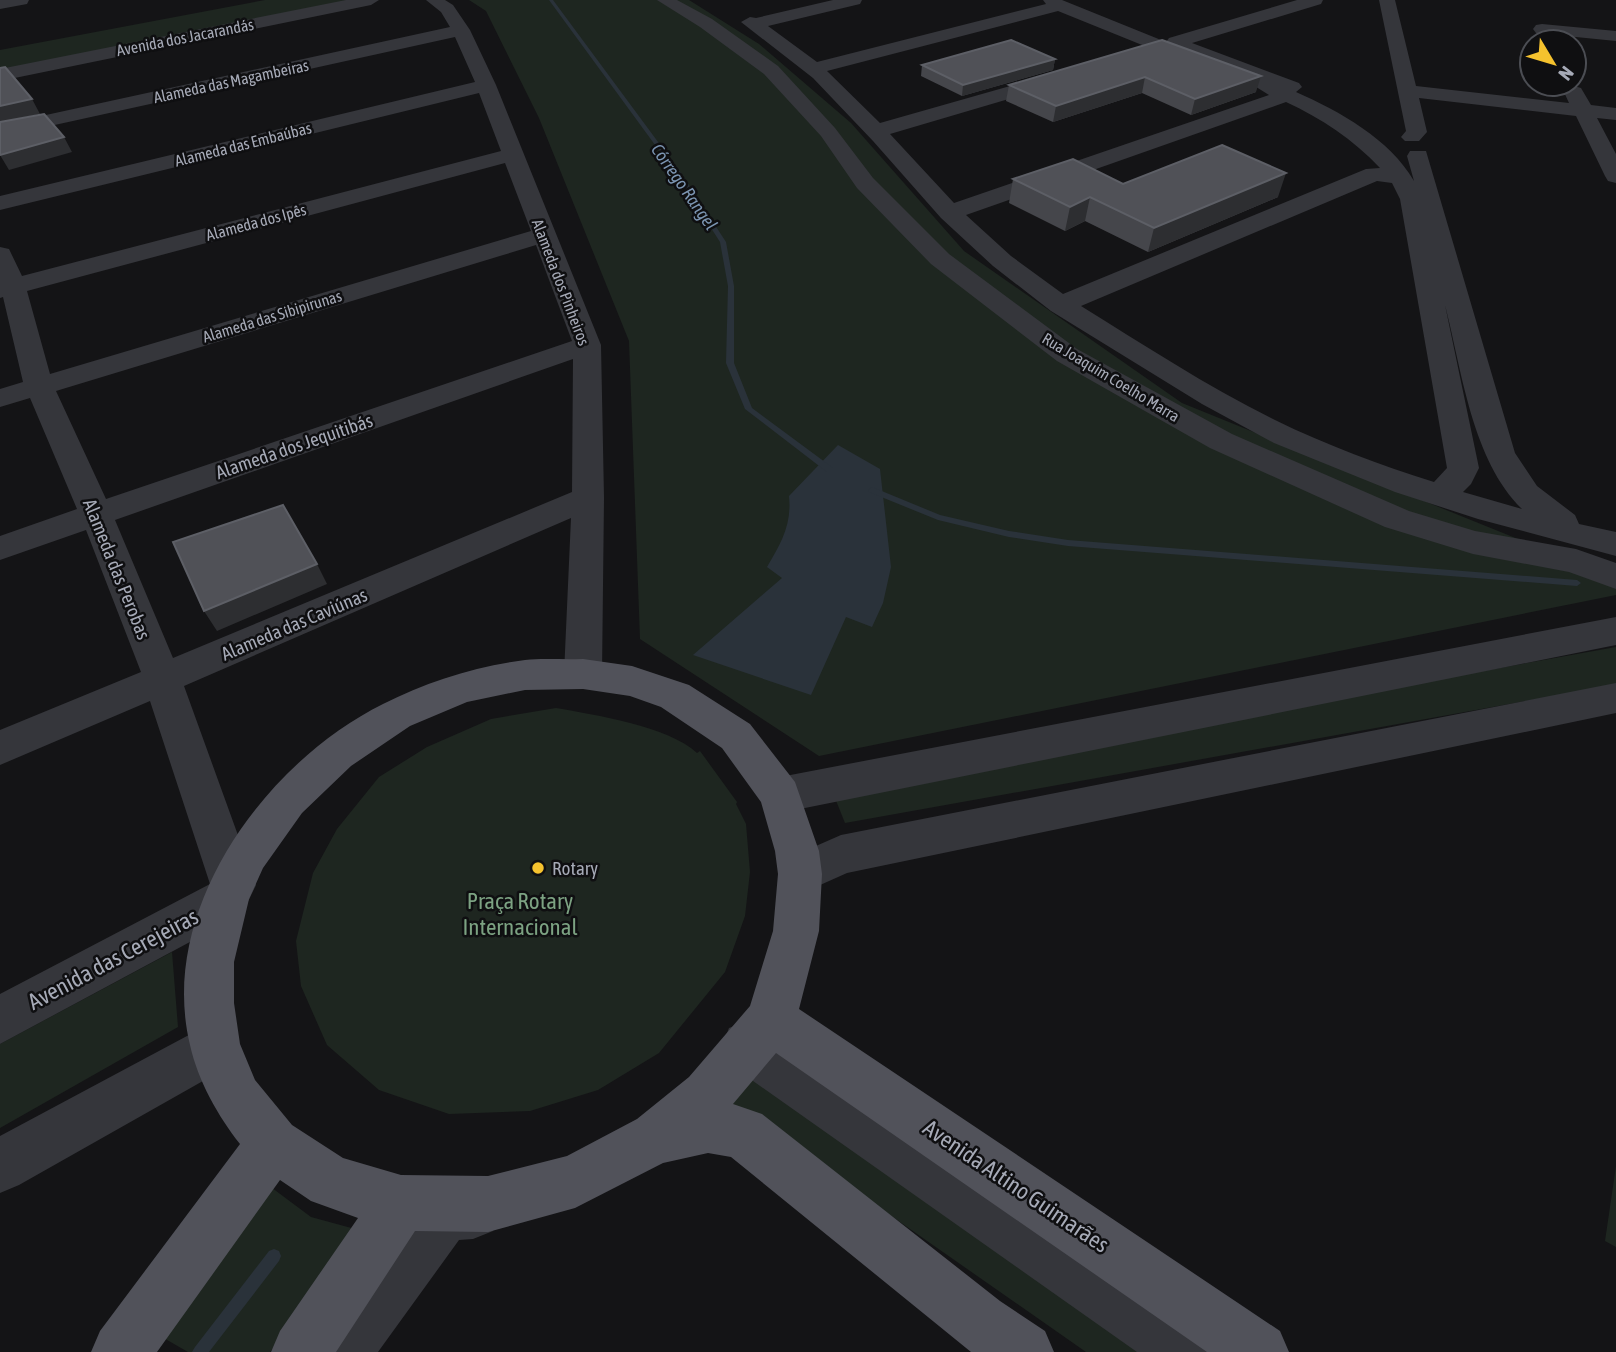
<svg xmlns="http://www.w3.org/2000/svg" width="1616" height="1352" font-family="'Asap Condensed',sans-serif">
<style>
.green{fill:#1e2620}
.water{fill:#2a323a}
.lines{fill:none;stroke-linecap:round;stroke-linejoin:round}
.stream{fill:#2a323a;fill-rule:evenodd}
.minor{fill:#35363b;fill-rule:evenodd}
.major{fill:#51525a;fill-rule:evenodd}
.wall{fill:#45464b}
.shaded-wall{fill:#2d2e31}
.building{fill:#505157;stroke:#5d5f66;stroke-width:2}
.poi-dot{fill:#f5c22e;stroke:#0f0f11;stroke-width:2.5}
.labels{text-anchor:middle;stroke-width:5;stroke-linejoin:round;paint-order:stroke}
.far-street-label{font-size:16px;fill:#a6aab7;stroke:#0f0f11}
.far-water-label{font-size:18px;font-style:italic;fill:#7c95b2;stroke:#0f0f11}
.street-label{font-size:19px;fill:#a6aab7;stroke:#0f0f11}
.poi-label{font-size:19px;fill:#a6aab7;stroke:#0f0f11;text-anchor:start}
.near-park-label{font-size:23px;fill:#7ca282;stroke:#0f0f11}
.near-street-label{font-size:23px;fill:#a6aab7;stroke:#0f0f11}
</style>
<rect width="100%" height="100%" fill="#141416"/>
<!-- green -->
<path class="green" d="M 265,0 L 359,0 L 0,71 L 0,50 Z
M 469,0 L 689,0 L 759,44 L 851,123 L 964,251 L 1182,403 L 1540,548 L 1616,588 L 1616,595 L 819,756 L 640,639 L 629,341 L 539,118 L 486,11 Z
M 1616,647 L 1616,685 L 845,823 L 831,788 Z
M 556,708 C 595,715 668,726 697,753 L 700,751 L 737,802 L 736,804 L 746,824 L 750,872 L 745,916 L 725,972 L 659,1053 L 598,1090 L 530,1111 L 449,1114 L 379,1090 L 327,1045 L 301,986 L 296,941 L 313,873 L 337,829 L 379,777 L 427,747 L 491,719 Z
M 172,952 L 178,1027 L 0,1128 L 0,1044 Z
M 754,1041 L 1228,1352 L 1086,1352 L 827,1171 L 717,1101 Z
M 1616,1166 L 1616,1247 L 1605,1241 Z
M 260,1179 L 311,1217 L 366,1232 L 270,1352 L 188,1352 L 148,1329 Z"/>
<!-- water -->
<path class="water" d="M 838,445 L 880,469 L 891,567 L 883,603 L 872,627 L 846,617 L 811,695 L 693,655 L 782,578 L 767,567 C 781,543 792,525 789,496 Z"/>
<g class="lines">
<!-- stream -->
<path class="stream" d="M 549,0 L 553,0 L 681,173 L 726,242 L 734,286 L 734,363 L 752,408 L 833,468 L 833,472 L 827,472 L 745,409 L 726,363 L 728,286 L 720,242 L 677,175 Z
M 872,487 L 940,515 L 1009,531 L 1068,540 L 1577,580 L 1581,583 L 1577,586 L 1068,546 L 1009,537 L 938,520 L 869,492 L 868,490 Z
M 274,1249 L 279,1251 L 281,1256 L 279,1261 L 209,1352 L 192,1352 L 195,1347 L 269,1251 Z"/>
<!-- minor -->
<path class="minor" d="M 0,0 L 29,0 L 27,4 L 0,9 Z
M 346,0 L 379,0 L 371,5 L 0,81 L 0,69 Z
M 426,0 L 445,0 L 453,5 L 470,30 L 496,85 L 601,345 L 604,498 L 602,674 L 597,684 L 583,689 L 569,684 L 564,674 L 571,518 L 184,686 L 256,885 L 242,914 L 0,1044 L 0,994 L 210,884 L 150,701 L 0,765 L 0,730 L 141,672 L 86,530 L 0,560 L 0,536 L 77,509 L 30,398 L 0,407 L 0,389 L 23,382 L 3,297 L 0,298 L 0,247 L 9,249 L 22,276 L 501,151 L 479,93 L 0,210 L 0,196 L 475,82 L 455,37 L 0,137 L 0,125 L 450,27 L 441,12 ZM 505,163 L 531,231 L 50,374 L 27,291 ZM 536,245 L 572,341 L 106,499 L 56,391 ZM 573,359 L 572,492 L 173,658 L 115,520 Z
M 657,0 L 677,0 L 712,19 L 778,66 L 835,128 L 873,178 L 949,254 L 1077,349 L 1232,434 L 1409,511 L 1475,531 L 1576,549 L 1616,563 L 1616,589 L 1569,572 L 1473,554 L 1385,527 L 1210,448 L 1057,361 L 931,264 L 857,188 L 821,136 L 764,74 L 700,27 Z
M 833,0 L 862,0 L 860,4 L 768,26 L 817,62 L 1046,4 L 1043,0 L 1062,0 L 1166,42 L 1169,38 L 1297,0 L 1323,0 L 1321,4 L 1192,43 L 1299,83 L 1302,87 L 1296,92 C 1339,111 1390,139 1414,181 L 1407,156 L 1410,151 L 1426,151 L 1515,453 L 1537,486 L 1575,515 L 1579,524 L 1616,532 L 1616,556 L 1478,519 L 1395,492 L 1274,443 L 1202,404 L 1051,311 L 993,266 L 941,218 L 873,141 L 813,78 L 741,22 L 750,17 L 756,18 ZM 1058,11 L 1194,66 L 1201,68 L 1210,62 L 1258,81 L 1253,85 L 1269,95 L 954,203 L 890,134 L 1066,82 L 1069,78 L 1066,74 L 1052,74 L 880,123 L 827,71 ZM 1286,102 C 1321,118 1354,140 1380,168 L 1366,169 L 1063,294 L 1011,256 L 966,215 ZM 1377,181 L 1392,183 L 1400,199 L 1447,468 L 1434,482 C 1380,465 1326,445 1275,420 C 1208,387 1144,345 1081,306 ZM 1445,305 C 1462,371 1472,460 1522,509 L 1463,492 L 1471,484 L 1479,468 Z
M 1379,0 L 1395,0 L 1416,86 L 1569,103 L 1564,92 L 1574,86 L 1581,88 L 1591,105 L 1616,108 L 1616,120 L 1597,118 L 1616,154 L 1616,183 L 1608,181 L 1605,176 L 1576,116 L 1419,98 L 1427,132 L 1419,141 L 1405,141 L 1401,137 L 1406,131 Z
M 1542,24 L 1616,31 L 1616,41 L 1536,33 L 1533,29 L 1536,25 Z
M 1616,617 L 1616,645 L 780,813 L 765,808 L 759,795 L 765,782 L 780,777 Z
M 1616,683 L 1616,713 L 847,873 L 800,894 L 784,888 L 778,874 L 784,860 L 841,835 Z
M 215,1021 L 233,1028 L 240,1046 L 233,1064 L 19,1185 L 0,1193 L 0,1136 Z
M 747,1021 L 765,1028 L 1209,1331 L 1218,1352 L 1137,1352 L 729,1064 L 722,1046 L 729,1028 Z
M 473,1183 L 493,1191 L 501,1211 L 493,1231 L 473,1239 L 459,1240 L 378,1352 L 313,1352 L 322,1331 L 347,1293 L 425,1193 L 445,1185 Z"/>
<!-- major -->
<path class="major" d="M 583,659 L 632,666 L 689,685 L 750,724 L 795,782 L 819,851 L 822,874 L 819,931 L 799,1009 L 1280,1331 L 1289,1352 L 1207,1352 L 776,1053 L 733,1104 L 762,1114 L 1000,1301 L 1045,1331 L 1054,1352 L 971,1352 L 731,1157 L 708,1153 L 663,1163 L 575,1208 L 488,1232 L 415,1231 L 336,1352 L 271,1352 L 280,1331 L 358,1218 L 311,1201 L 280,1180 L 157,1352 L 91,1352 L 100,1331 L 240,1144 C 218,1116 198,1081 190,1045 C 157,909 266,762 383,704 C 426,682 476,666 525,660 C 544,658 564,660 583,659 ZM 583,689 L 630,696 L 661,707 L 722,748 L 761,802 L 775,851 L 778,874 L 773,931 L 750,1006 L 689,1077 L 637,1119 L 567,1156 L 488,1176 L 401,1175 L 343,1158 L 292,1125 L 255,1080 L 240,1044 L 234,1003 L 234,962 L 249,899 L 263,868 L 302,813 L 351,766 L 410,726 L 467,702 L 525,690 Z"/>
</g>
<!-- wall -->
<path class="wall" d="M 1162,40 L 1256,92 L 1191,115 L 1142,93 L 1053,122 L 1006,101 L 1009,85 Z
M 1055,59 L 1053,70 L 962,96 L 921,76 L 922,65 Z
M 1013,179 L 1123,184 L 1278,197 L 1148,252 L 1085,221 L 1065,231 L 1009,203 Z"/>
<!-- shaded-wall -->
<path class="shaded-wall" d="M 1055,59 L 1053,70 L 962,96 L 963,85 Z
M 1261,76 L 1256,92 L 1191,115 L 1195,99 Z
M 1145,77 L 1142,93 L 1053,122 L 1056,106 Z
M 32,99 L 40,114 L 0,122 L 0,106 Z
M 64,137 L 72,152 L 9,170 L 0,155 Z
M 1286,173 L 1278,197 L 1148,252 L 1154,228 Z
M 1090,197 L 1085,221 L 1065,231 L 1070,207 Z
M 317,564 L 327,584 L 217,631 L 204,611 Z"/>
<!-- building -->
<path class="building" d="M 1011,40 L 1055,59 L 963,85 L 922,65 Z
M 1162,40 L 1261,76 L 1195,99 L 1145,77 L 1056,106 L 1009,85 Z
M 5,67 L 32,99 L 0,106 L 0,68 Z
M 44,114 L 64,137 L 0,155 L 0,122 Z
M 1222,145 L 1286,173 L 1154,228 L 1090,197 L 1070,207 L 1013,179 L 1073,159 L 1123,184 Z
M 283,505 L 317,564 L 204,611 L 173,542 Z"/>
<!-- markers -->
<circle class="poi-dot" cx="538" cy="868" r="7"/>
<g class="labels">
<!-- far-street labels -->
<g class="far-street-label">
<text transform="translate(185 37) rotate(-11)" y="6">Avenida dos Jacarandás</text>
<text transform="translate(231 81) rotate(-12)" y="6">Alameda das Magambeiras</text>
<text transform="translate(243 144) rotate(-14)" y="6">Alameda das Embaúbas</text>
<text transform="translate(256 222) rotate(-15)" y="6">Alameda dos Ipês</text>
<text transform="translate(561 282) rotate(69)" y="6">Alameda dos Pinheiros</text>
<text transform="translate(272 316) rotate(-17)" y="6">Alameda das Sibipirunas</text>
<text transform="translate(1111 377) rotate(31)" y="6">Rua Joaquim Coelho Marra</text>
</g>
<!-- far-water labels -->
<g class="far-water-label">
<text transform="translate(684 187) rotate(55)" y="6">Córrego Rangel</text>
</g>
<!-- street labels -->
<g class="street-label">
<text transform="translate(294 446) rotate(-19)" y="7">Alameda dos Jequitibás</text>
<text transform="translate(117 569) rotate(68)" y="7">Alameda das Perobas</text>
<text transform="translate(294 624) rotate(-23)" y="7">Alameda das Caviúnas</text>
</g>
<!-- poi labels -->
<g class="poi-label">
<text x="552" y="875">Rotary</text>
</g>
<!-- near-park labels -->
<g class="near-park-label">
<text x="520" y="909">Praça Rotary<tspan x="520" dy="26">Internacional</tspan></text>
</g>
<!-- near-street labels -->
<g class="near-street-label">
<text transform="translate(113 959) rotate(-28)" y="8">Avenida das Cerejeiras</text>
<text transform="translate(1016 1186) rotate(34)" y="8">Avenida Altino Guimarães</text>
</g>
</g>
<!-- north arrow -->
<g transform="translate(1553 63) rotate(128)"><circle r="33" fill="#0f0f11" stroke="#4b4d53" stroke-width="2"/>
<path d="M0-5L12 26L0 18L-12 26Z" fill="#f5c22e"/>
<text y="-10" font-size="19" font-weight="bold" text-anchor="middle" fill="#a6aab7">N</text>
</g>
</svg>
